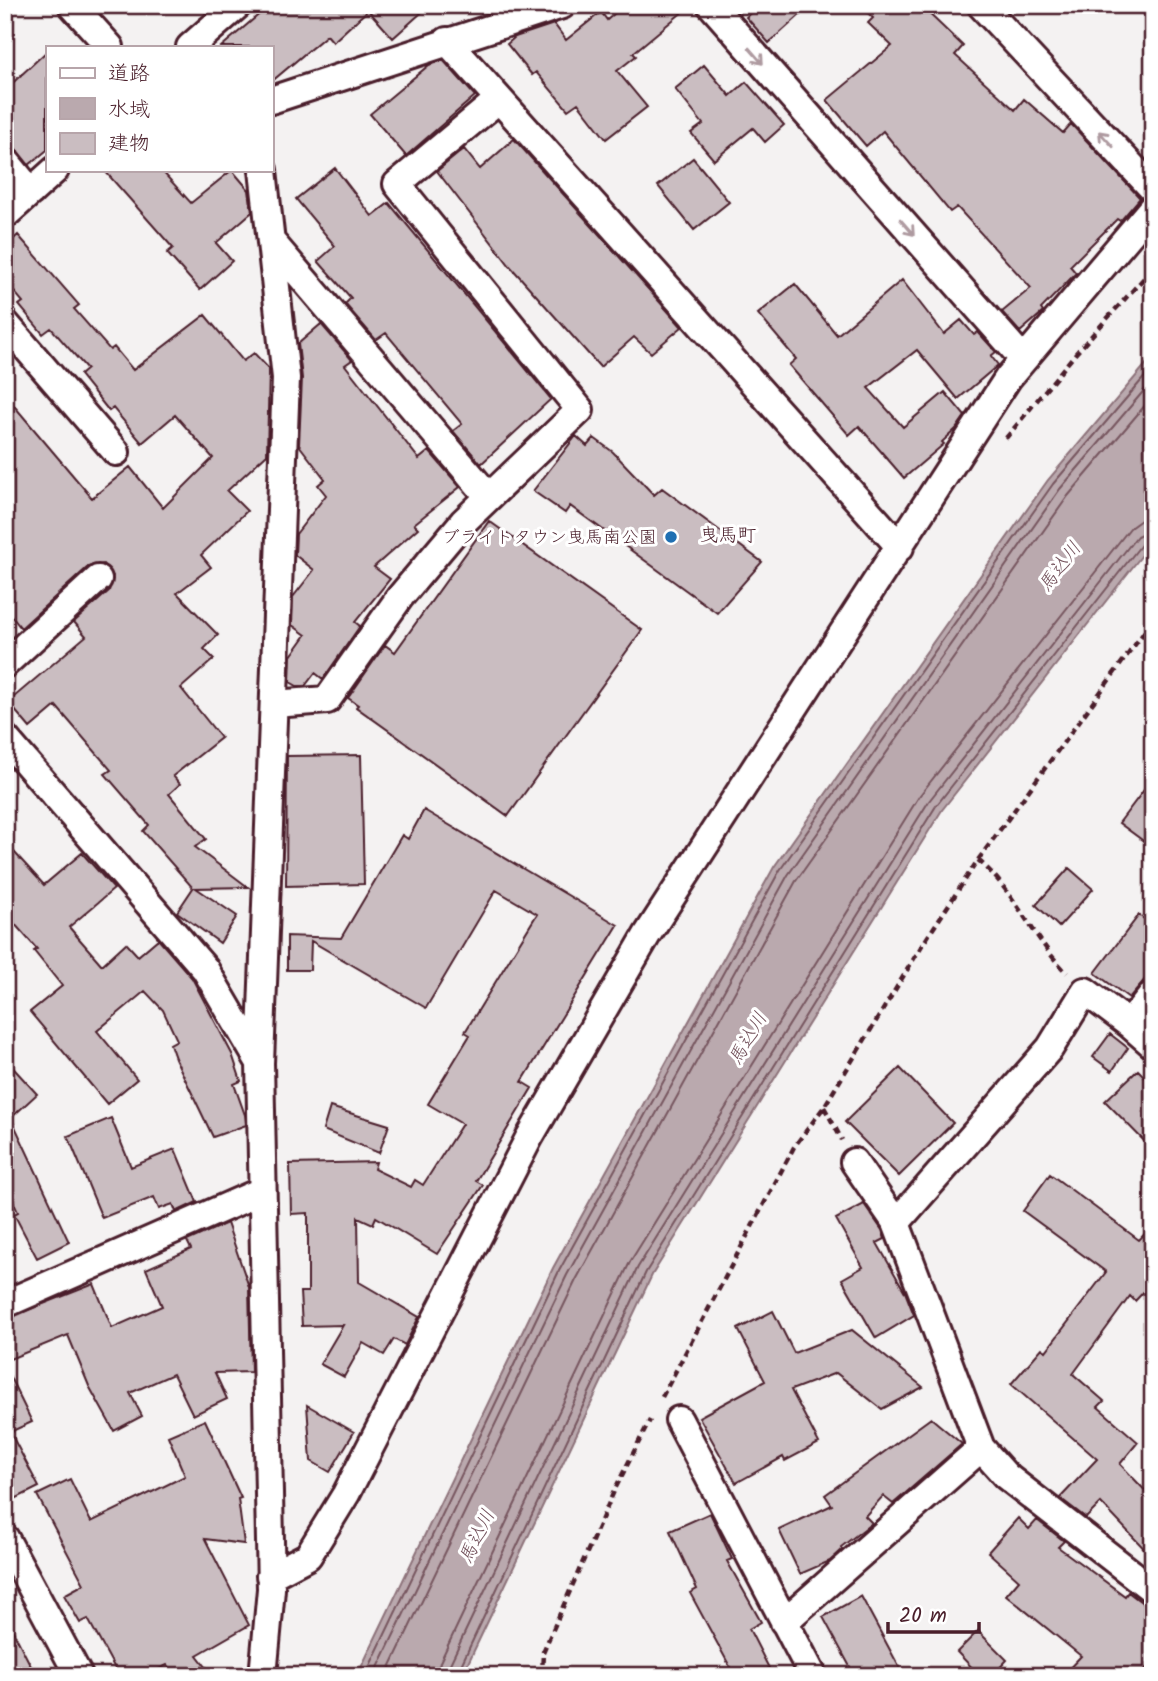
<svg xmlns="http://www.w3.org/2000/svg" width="1158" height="1681" font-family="Kalam,'Klee One',sans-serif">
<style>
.water{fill:#baa9ae;stroke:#8d727a;stroke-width:2}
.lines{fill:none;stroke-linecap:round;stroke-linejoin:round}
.shore{stroke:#77565f;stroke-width:2}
.building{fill:#cabdc1;stroke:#4a1f2b;stroke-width:2}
.street-casing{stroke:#4a1f2b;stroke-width:32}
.path{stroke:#4a1f2b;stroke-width:4.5;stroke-dasharray:7 5;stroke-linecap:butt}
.street{stroke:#fff;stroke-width:26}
.oneway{stroke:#ae9aa0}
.poi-dot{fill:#1f6fb2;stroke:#fff;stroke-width:2.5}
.labels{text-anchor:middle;stroke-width:6;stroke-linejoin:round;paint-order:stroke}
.poi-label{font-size:18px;fill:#4a1f2b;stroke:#fff;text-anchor:end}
.neighbourhood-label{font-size:19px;fill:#4a1f2b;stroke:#fff}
.water-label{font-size:19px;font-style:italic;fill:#714f59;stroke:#fff}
</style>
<rect width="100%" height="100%" fill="#f4f2f2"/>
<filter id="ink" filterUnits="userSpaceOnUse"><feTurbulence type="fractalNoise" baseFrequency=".0143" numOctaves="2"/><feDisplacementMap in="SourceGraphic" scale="14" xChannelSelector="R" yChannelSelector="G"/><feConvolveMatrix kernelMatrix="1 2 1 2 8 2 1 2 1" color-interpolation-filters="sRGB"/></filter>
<g filter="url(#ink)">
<!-- water -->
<path class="water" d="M 1153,356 L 1153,541 L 942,810 L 652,1275 L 462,1676 L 357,1676 L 553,1268 L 774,867 L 1048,480 Z"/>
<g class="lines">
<!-- shore -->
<path class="shore" d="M 365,1676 L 559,1271 L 780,870 L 1053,484 L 1153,367
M 374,1676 L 567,1275 L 788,875 L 1060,489 L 1153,380
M 386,1676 L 576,1280 L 796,881 L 1068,496 L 1153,396
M 437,1676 L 440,1662 L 630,1262 L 920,795 L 1130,528 L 1141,520 L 1153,519
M 447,1676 L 449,1666 L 638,1267 L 929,801 L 1137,536 L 1153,529
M 456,1676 L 646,1272 L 936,806 L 1144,541 L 1153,538"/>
</g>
<!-- building -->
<path class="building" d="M 270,5 L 430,5 L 393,38 L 368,10 L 333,42 L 327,35 L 271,82 L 271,47 L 221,47 Z
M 624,5 L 691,5 L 633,53 L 636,56 L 617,71 L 647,107 L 606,139 L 578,103 L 568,110 L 536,72 L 532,75 L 507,44 L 515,37 L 554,24 L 566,40 L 601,12 L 607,20 Z
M 759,5 L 811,5 L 769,43 L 746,17 Z
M 860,5 L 920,5 L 963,46 L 955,55 L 1015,110 L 1024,99 L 1063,133 L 1071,124 L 1140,198 L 1122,219 L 1120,221 L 1117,219 L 1070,266 L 1076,273 L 1041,309 L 1043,312 L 1020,332 L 1002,312 L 1031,288 L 957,207 L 950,212 L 883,131 L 866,146 L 827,100 L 892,46 L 868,23 L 873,18 Z
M 47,51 L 47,150 L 29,165 L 17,150 L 5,145 L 5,90 Z
M 443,60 L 475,96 L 406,156 L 370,114 L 429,65 Z
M 704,65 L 730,96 L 746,82 L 784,125 L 765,142 L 753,128 L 714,160 L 691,133 L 703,124 L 675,89 Z
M 514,139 L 682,327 L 651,353 L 634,337 L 600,367 L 510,266 L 437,171 L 464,149 L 480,169 Z
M 693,158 L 729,202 L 694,230 L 658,186 Z
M 335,168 L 372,216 L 389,203 L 551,399 L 481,464 L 453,431 L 462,424 L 386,333 L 376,340 L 345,304 L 351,298 L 318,261 L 335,246 L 296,199 Z
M 104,170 L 161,170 L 191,203 L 232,170 L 249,190 L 252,212 L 216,243 L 232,261 L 200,290 L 167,253 L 173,248 Z
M 18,235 L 79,305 L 74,309 L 110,350 L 114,347 L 133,370 L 205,315 L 243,361 L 254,353 L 269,369 L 267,454 L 227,491 L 247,511 L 201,555 L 211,567 L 177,593 L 218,635 L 204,649 L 214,659 L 181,688 L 221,738 L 173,776 L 180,784 L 169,794 L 206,839 L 195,847 L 248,887 L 196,888 L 237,916 L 220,943 L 177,912 L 193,888 L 143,831 L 149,825 L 105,774 L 111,770 L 56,706 L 30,728 L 8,702 L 86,636 L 74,622 L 109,591 L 113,576 L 103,564 L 88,567 L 21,628 L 5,608 L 5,395 L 92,498 L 130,467 L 163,508 L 213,458 L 175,415 L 142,443 L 113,408 L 109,411 L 80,375 L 87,369 L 51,328 L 43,334 L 19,305 L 23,302 L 5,281 L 5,247 Z
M 902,280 L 944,334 L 961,320 L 974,335 L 978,332 L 996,352 L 991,356 L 998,365 L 958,399 L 917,350 L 868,388 L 903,427 L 945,392 L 965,416 L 956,429 L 942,442 L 944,444 L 904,478 L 859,426 L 849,435 L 789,365 L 796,359 L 758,314 L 795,284 L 837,335 Z
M 321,324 L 352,360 L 345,365 L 419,459 L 429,451 L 460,487 L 414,524 L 418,528 L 374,567 L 390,579 L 355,622 L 360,626 L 323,679 L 315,673 L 305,686 L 297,686 L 290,682 L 291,656 L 306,635 L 292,625 L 293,597 L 314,570 L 295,555 L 296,534 L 326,495 L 318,485 L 325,479 L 299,445 L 302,378 L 298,344 Z
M 576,436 L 587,446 L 594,438 L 613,452 L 654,495 L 662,488 L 762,562 L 717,613 L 570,506 L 565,513 L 533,491 Z
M 489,521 L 642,630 L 508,816 L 356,707 L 358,705 L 348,698 L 385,645 L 395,652 Z
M 361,755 L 364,884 L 286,886 L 287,756 Z
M 1153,778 L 1153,848 L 1119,823 Z
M 424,810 L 618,925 L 522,1082 L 532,1088 L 476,1181 L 483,1185 L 437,1254 L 376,1217 L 373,1224 L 358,1217 L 359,1282 L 419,1317 L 405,1345 L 394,1339 L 384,1355 L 363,1343 L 344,1377 L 320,1364 L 343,1325 L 302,1326 L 300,1292 L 308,1292 L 308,1213 L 291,1214 L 290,1164 L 376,1162 L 374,1169 L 411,1187 L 415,1180 L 423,1185 L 462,1124 L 428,1104 L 470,1035 L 465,1032 L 537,914 L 496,890 L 426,1008 L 311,941 L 310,970 L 287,970 L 287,936 L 341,938 L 402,835 L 408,839 Z
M 5,842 L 44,885 L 82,853 L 114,889 L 69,927 L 102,965 L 126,943 L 138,956 L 158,939 L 192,978 L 232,1054 L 241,1081 L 234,1084 L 245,1115 L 246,1125 L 213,1137 L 175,1058 L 170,1044 L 177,1040 L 163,1010 L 145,991 L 97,1031 L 137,1079 L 107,1104 L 30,1012 L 62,986 L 34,951 L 37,949 L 5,913 Z
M 1069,868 L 1093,889 L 1059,927 L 1036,905 Z
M 1139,915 L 1153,926 L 1153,970 L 1129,998 L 1095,973 Z
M 1110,1034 L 1128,1048 L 1112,1071 L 1093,1057 Z
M 5,1059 L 37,1094 L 11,1118 L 69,1242 L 37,1258 L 14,1214 L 18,1212 L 5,1184 Z
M 900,1068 L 953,1123 L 899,1176 L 845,1122 Z
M 1138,1070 L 1153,1085 L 1153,1150 L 1105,1101 Z
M 330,1107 L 389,1125 L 379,1153 L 323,1130 Z
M 111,1118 L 131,1167 L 175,1149 L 197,1202 L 176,1212 L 173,1204 L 159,1209 L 154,1197 L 102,1218 L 68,1136 Z
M 1050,1174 L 1139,1240 L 1153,1225 L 1153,1282 L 1135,1301 L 1130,1296 L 1073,1374 L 1104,1401 L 1098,1407 L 1138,1442 L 1120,1464 L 1153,1499 L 1153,1558 L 1101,1503 L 1086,1518 L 1060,1498 L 1097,1459 L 1011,1384 L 1042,1348 L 1046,1351 L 1106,1272 L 1023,1211 Z
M 864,1204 L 882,1230 L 885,1239 L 877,1243 L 905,1292 L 914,1315 L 876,1338 L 842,1279 L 863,1267 L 836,1219 Z
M 227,1223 L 249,1287 L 251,1372 L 215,1373 L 227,1399 L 193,1415 L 173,1374 L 130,1393 L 142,1416 L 114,1431 L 89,1386 L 68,1335 L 5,1361 L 5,1319 L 94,1284 L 112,1328 L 162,1306 L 146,1269 L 191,1249 L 187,1241 Z
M 773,1311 L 794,1353 L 852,1330 L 923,1387 L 882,1409 L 836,1373 L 791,1390 L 819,1443 L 785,1461 L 783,1457 L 736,1483 L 699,1417 L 765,1381 L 738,1329 Z
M 5,1367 L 32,1422 L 10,1432 L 39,1487 L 5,1504 Z
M 307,1405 L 354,1432 L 330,1472 L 311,1461 Z
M 931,1418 L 962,1444 L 893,1504 L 883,1496 L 865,1516 L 872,1523 L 841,1547 L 842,1550 L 830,1561 L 800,1574 L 779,1530 L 832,1505 L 825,1495 Z
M 205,1420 L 241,1498 L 238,1499 L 244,1544 L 205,1539 L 249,1625 L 197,1655 L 213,1676 L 176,1676 L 167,1665 L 145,1676 L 119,1676 L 88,1619 L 80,1623 L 64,1595 L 84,1584 L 37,1495 L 70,1479 L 91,1522 L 185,1476 L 168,1436 Z
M 710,1513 L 732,1559 L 727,1561 L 761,1622 L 749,1629 L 773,1676 L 735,1676 L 690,1593 L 697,1589 L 670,1531 Z
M 1018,1518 L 1029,1529 L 1037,1520 L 1064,1541 L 1058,1547 L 1125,1596 L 1128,1592 L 1153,1611 L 1153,1659 L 1140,1676 L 1062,1676 L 1081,1656 L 1006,1595 L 1019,1580 L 988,1552 Z
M 861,1596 L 904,1676 L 855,1676 L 823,1617 Z
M 5,1615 L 36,1676 L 5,1676 Z
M 978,1631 L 1007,1660 L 992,1676 L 980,1676 L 957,1652 Z"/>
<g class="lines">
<defs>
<path id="street" d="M 72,5 L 110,47
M 711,5 L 1023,359
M 981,5 L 1153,189
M 190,47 L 238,5
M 499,99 L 900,547
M 271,100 L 562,5
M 5,160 L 31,192
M 5,215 L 55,170
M 271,241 L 489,497
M 5,323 L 116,452
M 5,664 L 98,579
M 274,704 L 327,700 L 400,597 L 463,522 L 580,410 L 397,184 L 499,99 L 447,41
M 5,738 L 205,969 L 260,1063 L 271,1589 L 263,1676
M 1129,1024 L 1153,1045
M 260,1063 L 286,378 L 263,170
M 854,1162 L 896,1223 L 981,1448 L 1006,1476 L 1153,1590
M 896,1223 L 1050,1048 L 1085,991 L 1129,1024 L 1153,994
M 5,1304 L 262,1191
M 679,1420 L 813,1676
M 5,1538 L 79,1676
M 270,1576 L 308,1556 L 346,1494 L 529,1138 L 647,935 L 1008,378 L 1153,207
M 784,1622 L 981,1448"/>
</defs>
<!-- street casing -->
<use href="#street" class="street-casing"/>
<!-- path -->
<path class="path" d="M 1006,438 L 1076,353 L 1153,268
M 978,860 C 1015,891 1033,939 1067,973
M 824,1107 L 842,1140
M 662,1397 L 794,1147 L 824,1107 L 921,947 L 978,860 L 1153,620
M 542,1676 L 543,1652 L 615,1489 L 650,1420"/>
<!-- street -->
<use href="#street" class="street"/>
</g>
<!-- one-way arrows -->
<defs><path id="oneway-shaft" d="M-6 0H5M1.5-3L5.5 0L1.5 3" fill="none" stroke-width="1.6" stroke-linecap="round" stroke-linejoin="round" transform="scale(1.75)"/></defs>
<g class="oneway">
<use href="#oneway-shaft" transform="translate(756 56) rotate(49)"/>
<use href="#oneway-shaft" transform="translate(1106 139) rotate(-133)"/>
<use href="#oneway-shaft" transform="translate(907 227) rotate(49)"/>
</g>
</g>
<!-- markers -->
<circle class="poi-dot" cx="671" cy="537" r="7"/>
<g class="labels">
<!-- poi labels -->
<g class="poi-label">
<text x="657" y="543">ブライトタウン曳馬南公園</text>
</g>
<!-- neighbourhood labels -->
<g class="neighbourhood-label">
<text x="728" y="541">曳馬町</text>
</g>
<!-- water labels -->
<g class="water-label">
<text transform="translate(1059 566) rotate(-53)" y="7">馬込川</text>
<text transform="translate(747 1038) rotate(-60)" y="7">馬込川</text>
<text transform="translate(476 1536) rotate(-64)" y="7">馬込川</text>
</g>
</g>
<!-- margin -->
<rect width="1158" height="1681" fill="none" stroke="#fff" stroke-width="28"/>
<rect x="14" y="14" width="1130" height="1653" fill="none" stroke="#4a1f2b" stroke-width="2.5" filter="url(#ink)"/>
<!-- legend -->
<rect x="46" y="46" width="228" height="126" fill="#ffffff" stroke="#b7a5aa" stroke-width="2"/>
<rect x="60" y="68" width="35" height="10" fill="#ffffff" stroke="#b7a5aa" stroke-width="2"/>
<text x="108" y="80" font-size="21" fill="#4a1f2b">道路</text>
<rect x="60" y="98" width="35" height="21" fill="#baa9ae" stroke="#b7a5aa" stroke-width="2"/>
<text x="108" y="116" font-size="21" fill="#4a1f2b">水域</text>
<rect x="60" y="133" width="35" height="21" fill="#cabdc1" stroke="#b7a5aa" stroke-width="2"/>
<text x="108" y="150" font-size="21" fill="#4a1f2b">建物</text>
<!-- scale -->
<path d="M888 1622v10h91v-10" fill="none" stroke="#4a1f2b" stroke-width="3.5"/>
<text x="899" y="1622" font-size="21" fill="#4a1f2b" stroke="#ffffff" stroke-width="5" paint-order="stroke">20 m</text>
</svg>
